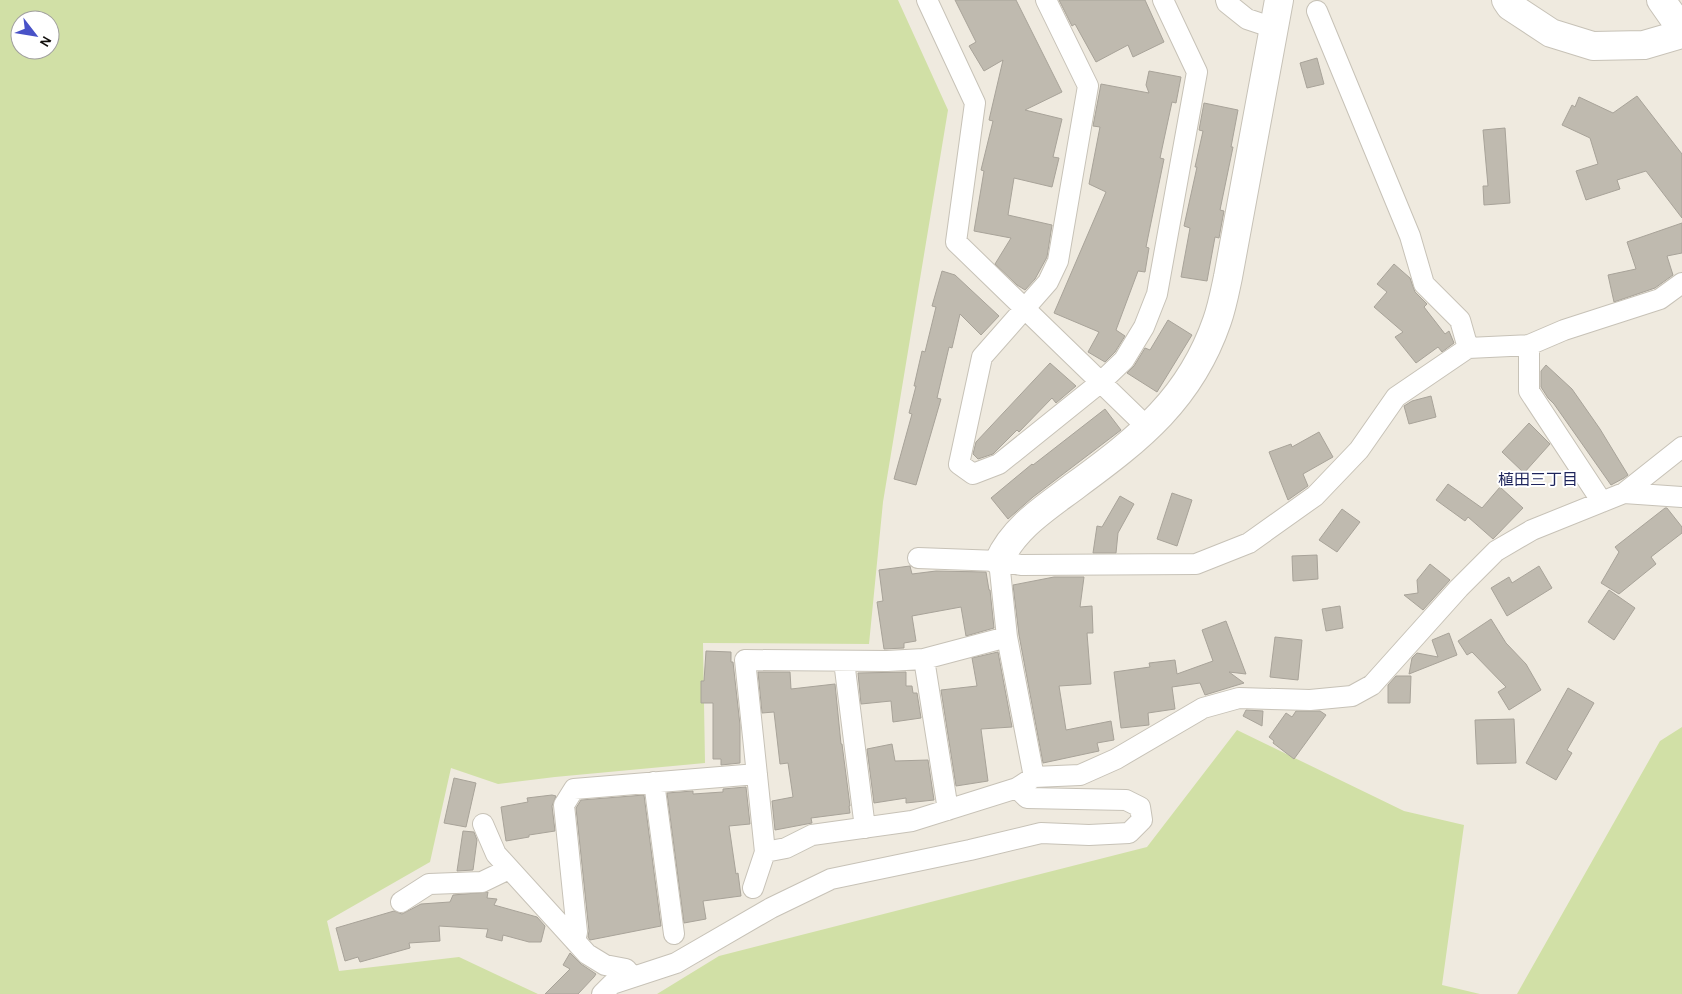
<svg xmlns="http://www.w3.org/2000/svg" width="1682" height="994" font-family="'Alegreya Sans','Noto Sans JP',sans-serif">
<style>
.green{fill:#d1e0a6;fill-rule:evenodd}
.building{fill:#bfbaaf;stroke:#a8a399}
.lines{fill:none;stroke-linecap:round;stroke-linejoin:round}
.street-casing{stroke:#c7c2b7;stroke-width:22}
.secondary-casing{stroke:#c7c2b7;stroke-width:30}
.highway-casing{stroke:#c7c2b7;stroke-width:30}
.street{stroke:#fff;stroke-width:20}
.secondary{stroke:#fff;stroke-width:28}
.highway{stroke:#fff;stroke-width:28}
.labels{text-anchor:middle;stroke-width:4;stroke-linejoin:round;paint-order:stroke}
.neighbourhood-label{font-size:16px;fill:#1e245c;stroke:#fff}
</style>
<rect width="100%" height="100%" fill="#efeadf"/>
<!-- green -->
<path class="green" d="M 0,0 L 898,0 L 948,110 L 883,502 L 869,644 L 703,643 L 705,763 L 555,777 L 498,784 L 451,768 L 430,862 L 327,921 L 339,971 L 459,957 L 538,994 L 0,994 ZM 20,20 L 50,20 L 50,50 L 20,50 Z
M 1682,727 L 1682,994 L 1517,994 L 1660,741 Z
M 1237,730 L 1404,811 L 1464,825 L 1442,985 L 1480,994 L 657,994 L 719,956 L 1147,847 Z"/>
<!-- building -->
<path class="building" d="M 955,0 L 1016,0 L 1062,92 L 1025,110 L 1062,119 L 1053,157 L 1059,158 L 1052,187 L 1014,178 L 1008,215 L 1052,225 L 1047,257 L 1035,279 L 1025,290 L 1017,285 L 995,264 L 1011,238 L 974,231 L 984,171 L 981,170 L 993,121 L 989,120 L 1003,60 L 984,71 L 969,46 L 976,42 Z
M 1059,0 L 1145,0 L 1164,42 L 1133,57 L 1128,45 L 1096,62 L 1075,24 L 1072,26 Z
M 1317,58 L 1324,84 L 1307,88 L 1300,63 Z
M 1149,71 L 1181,77 L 1176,103 L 1172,102 L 1160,158 L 1164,159 L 1146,247 L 1149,248 L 1145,272 L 1138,271 L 1116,330 L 1125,336 L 1115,352 L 1105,362 L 1088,352 L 1099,332 L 1054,313 L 1106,192 L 1089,184 L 1100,127 L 1093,126 L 1101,84 L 1149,93 L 1146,85 Z
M 1637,96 L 1682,154 L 1682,218 L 1646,171 L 1617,180 L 1620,189 L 1586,200 L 1576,171 L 1598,164 L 1590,138 L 1562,125 L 1572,105 L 1575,107 L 1579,97 L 1613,113 Z
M 1204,103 L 1238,110 L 1231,147 L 1233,147 L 1220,210 L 1224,211 L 1219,238 L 1215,237 L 1207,281 L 1181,277 L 1190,228 L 1184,226 L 1197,167 L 1195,167 L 1203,131 L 1199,130 Z
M 1505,128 L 1510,203 L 1484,205 L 1483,186 L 1488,186 L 1483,130 Z
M 1682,223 L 1682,253 L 1667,256 L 1673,275 L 1655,288 L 1614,302 L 1608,275 L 1636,269 L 1627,242 Z
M 1394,264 L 1410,278 L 1415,292 L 1427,304 L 1424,307 L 1445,334 L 1449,331 L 1454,343 L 1442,352 L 1438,347 L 1416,363 L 1395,337 L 1403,332 L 1374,307 L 1387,292 L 1377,284 Z
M 942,271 L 955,275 L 999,316 L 981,335 L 960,314 L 952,348 L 949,347 L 937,398 L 941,399 L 916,485 L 894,479 L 912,414 L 909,413 L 916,386 L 914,386 L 922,351 L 925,352 L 936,307 L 932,306 Z
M 1168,320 L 1192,335 L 1157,392 L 1127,373 L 1134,366 L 1145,348 L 1150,350 Z
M 1050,363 L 1076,386 L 1056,403 L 1052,398 L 1019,432 L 1017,430 L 993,454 L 978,459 L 973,454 L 976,442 Z
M 1546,365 L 1572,389 L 1600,429 L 1628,475 L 1624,478 L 1611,485 L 1554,404 L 1548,398 L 1541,387 L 1541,371 Z
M 1431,396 L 1436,417 L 1409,424 L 1404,406 L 1412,401 Z
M 1105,409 L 1121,430 L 1033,497 L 1008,519 L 991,498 L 1032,464 L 1033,465 Z
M 1529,423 L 1550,444 L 1524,473 L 1502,452 Z
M 1319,432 L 1333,457 L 1303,474 L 1308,486 L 1288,500 L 1269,452 L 1291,444 L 1292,447 Z
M 1448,484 L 1482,508 L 1500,487 L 1523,508 L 1493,539 L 1468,517 L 1465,521 L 1436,500 Z
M 1172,493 L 1192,500 L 1177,546 L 1157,539 Z
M 1120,496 L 1134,504 L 1118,533 L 1116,553 L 1093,553 L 1097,526 L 1102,527 Z
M 1665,508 L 1667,508 L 1682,527 L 1682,533 L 1651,557 L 1656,564 L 1619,594 L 1601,583 L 1619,552 L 1615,547 Z
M 1342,509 L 1360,522 L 1337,552 L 1319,540 Z
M 1317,555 L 1318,579 L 1293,581 L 1292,556 Z
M 1430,564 L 1450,580 L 1423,610 L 1404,595 L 1418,593 L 1417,580 Z
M 910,566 L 912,574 L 936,571 L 986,572 L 989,590 L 990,590 L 994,628 L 966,636 L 961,607 L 912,616 L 916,641 L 904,643 L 904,648 L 884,649 L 877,602 L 883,601 L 879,570 Z
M 1539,566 L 1552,588 L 1507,616 L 1491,588 L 1509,577 L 1512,583 Z
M 1054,577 L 1084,577 L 1080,607 L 1092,606 L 1093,633 L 1087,633 L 1091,684 L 1059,686 L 1066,730 L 1111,721 L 1114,740 L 1097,743 L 1099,751 L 1043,763 L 1019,635 L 1013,585 Z
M 1609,590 L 1635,608 L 1614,640 L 1588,622 Z
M 1340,606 L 1343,628 L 1326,631 L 1322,609 Z
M 1491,619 L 1506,643 L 1526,664 L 1541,690 L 1509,710 L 1498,692 L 1506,687 L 1472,652 L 1467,655 L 1458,641 Z
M 1226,621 L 1246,674 L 1229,672 L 1244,683 L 1205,695 L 1200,683 L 1172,687 L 1175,709 L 1148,713 L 1149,725 L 1121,728 L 1114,672 L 1150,667 L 1149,663 L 1175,660 L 1177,674 L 1213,661 L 1202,630 Z
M 1449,633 L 1457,655 L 1409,674 L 1412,658 L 1417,653 L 1438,657 L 1432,640 Z
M 1275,637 L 1302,640 L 1298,680 L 1270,677 Z
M 706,651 L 731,652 L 731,662 L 733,662 L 740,725 L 740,763 L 721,765 L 721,759 L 713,759 L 713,703 L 701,703 L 701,681 L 704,681 Z
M 998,652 L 1012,727 L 981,729 L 988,781 L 956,786 L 941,690 L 977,686 L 972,658 Z
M 758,672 L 790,672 L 791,689 L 835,684 L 841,744 L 842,744 L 850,806 L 849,806 L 850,813 L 811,818 L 812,823 L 775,830 L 772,801 L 793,797 L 788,763 L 780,764 L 774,712 L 762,713 Z
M 906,672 L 906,686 L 912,686 L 913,693 L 917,693 L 921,718 L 893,722 L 891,701 L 861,704 L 858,673 Z
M 1396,676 L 1411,676 L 1410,703 L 1388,703 L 1388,685 Z
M 1568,688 L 1594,703 L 1567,750 L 1572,753 L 1556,780 L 1526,763 Z
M 1246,710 L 1263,711 L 1262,726 L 1243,716 Z
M 1296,711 L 1320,711 L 1326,715 L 1294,759 L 1273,743 L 1274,741 L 1269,737 L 1286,713 L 1292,717 Z
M 1514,719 L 1516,763 L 1477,764 L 1475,720 Z
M 892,744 L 895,761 L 928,760 L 934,800 L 906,803 L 906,798 L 874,803 L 867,749 Z
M 454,778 L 476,783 L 466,827 L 444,823 Z
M 746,787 L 750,824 L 729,826 L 736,874 L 738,873 L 741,896 L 703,901 L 706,919 L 684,923 L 667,793 L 693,791 L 693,794 L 723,792 L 723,789 Z
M 552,795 L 556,796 L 552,806 L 555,831 L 529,835 L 529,837 L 506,841 L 501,807 L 528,802 L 527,798 Z
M 644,795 L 661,926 L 590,940 L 588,937 L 589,931 L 576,808 L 581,800 Z
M 463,831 L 474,832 L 477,840 L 473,870 L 457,871 Z
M 488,892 L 487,898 L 497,899 L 494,905 L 537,917 L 545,926 L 541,942 L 529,942 L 503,935 L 502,941 L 486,937 L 488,929 L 439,926 L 440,941 L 409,943 L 410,948 L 360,962 L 358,957 L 345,961 L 336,928 L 394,911 L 402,914 L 421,904 L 450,902 L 453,895 Z
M 570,953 L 581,964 L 596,974 L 594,977 L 578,994 L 545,994 L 570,969 L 563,965 Z"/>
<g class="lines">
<defs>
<path id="street" d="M 927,0 L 975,103 L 956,242 L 1148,428
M 1046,0 L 1088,86 L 1058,261 L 1048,282 L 982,357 L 959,464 L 973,474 L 999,464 L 1101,382 L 1124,360 L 1144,327 L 1157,294 L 1197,72 L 1163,0
M 1226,0 L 1227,3 L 1247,19 L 1274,28
M 1317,11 L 1410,236 L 1424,284 L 1460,320 L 1468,348
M 1529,345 L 1529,391 L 1602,502
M 1624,493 L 1682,497
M 918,558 L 999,561 L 1021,565 L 1196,564 L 1249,543 L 1315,496 L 1359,450 L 1396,397 L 1468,348 L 1529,345 L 1564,330 L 1660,299 L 1682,283
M 924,659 L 948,810
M 844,661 L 865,828
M 1034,777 L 1080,775 L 1116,759 L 1203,708 L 1239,698 L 1310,700 L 1352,696 L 1372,685 L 1459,588 L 1496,551 L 1532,530 L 1624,493 L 1682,447
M 654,782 L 674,934
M 483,824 L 496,854 L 587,954 L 605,965 L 626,969 L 633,977
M 765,852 L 786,848 L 812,835 L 912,821 L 1017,788
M 753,888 L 765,852 L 745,660 L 887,661 L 924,659 L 1007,637
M 401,902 L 429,884 L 482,882 L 509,869
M 575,941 L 577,932 L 564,805 L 574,789 L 757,774
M 602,994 L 612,984 L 676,963 L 771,908 L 831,879 L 970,850 L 1041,833 L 1089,835 L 1129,833 L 1142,820 L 1140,807 L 1126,800 L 1027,798 L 1017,788 L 1034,777 L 1007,637 L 999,561"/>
<path id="secondary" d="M 1506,0 L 1510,6 L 1551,33 L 1593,46 L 1644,45 L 1682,34
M 999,561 C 1014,527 1047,507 1076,485 C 1140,438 1190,399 1217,321 C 1222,307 1225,291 1228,277 L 1279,0"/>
<path id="highway" d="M 1661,0 L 1682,30"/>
</defs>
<!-- street casing -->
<use href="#street" class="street-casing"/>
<!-- secondary casing -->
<use href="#secondary" class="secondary-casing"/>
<!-- highway casing -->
<use href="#highway" class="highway-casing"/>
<!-- street -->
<use href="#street" class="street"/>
<!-- secondary -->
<use href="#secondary" class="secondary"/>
<!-- highway -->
<use href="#highway" class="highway"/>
</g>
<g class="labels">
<!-- neighbourhood labels -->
<g class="neighbourhood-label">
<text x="1538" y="485">植田三丁目</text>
</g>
</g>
<!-- north arrow -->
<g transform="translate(35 35) rotate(121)"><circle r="24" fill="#ffffff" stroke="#a09f9e"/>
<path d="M0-4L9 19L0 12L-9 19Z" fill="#4852c7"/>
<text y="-8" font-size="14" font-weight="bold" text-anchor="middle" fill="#110f0c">N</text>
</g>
</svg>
